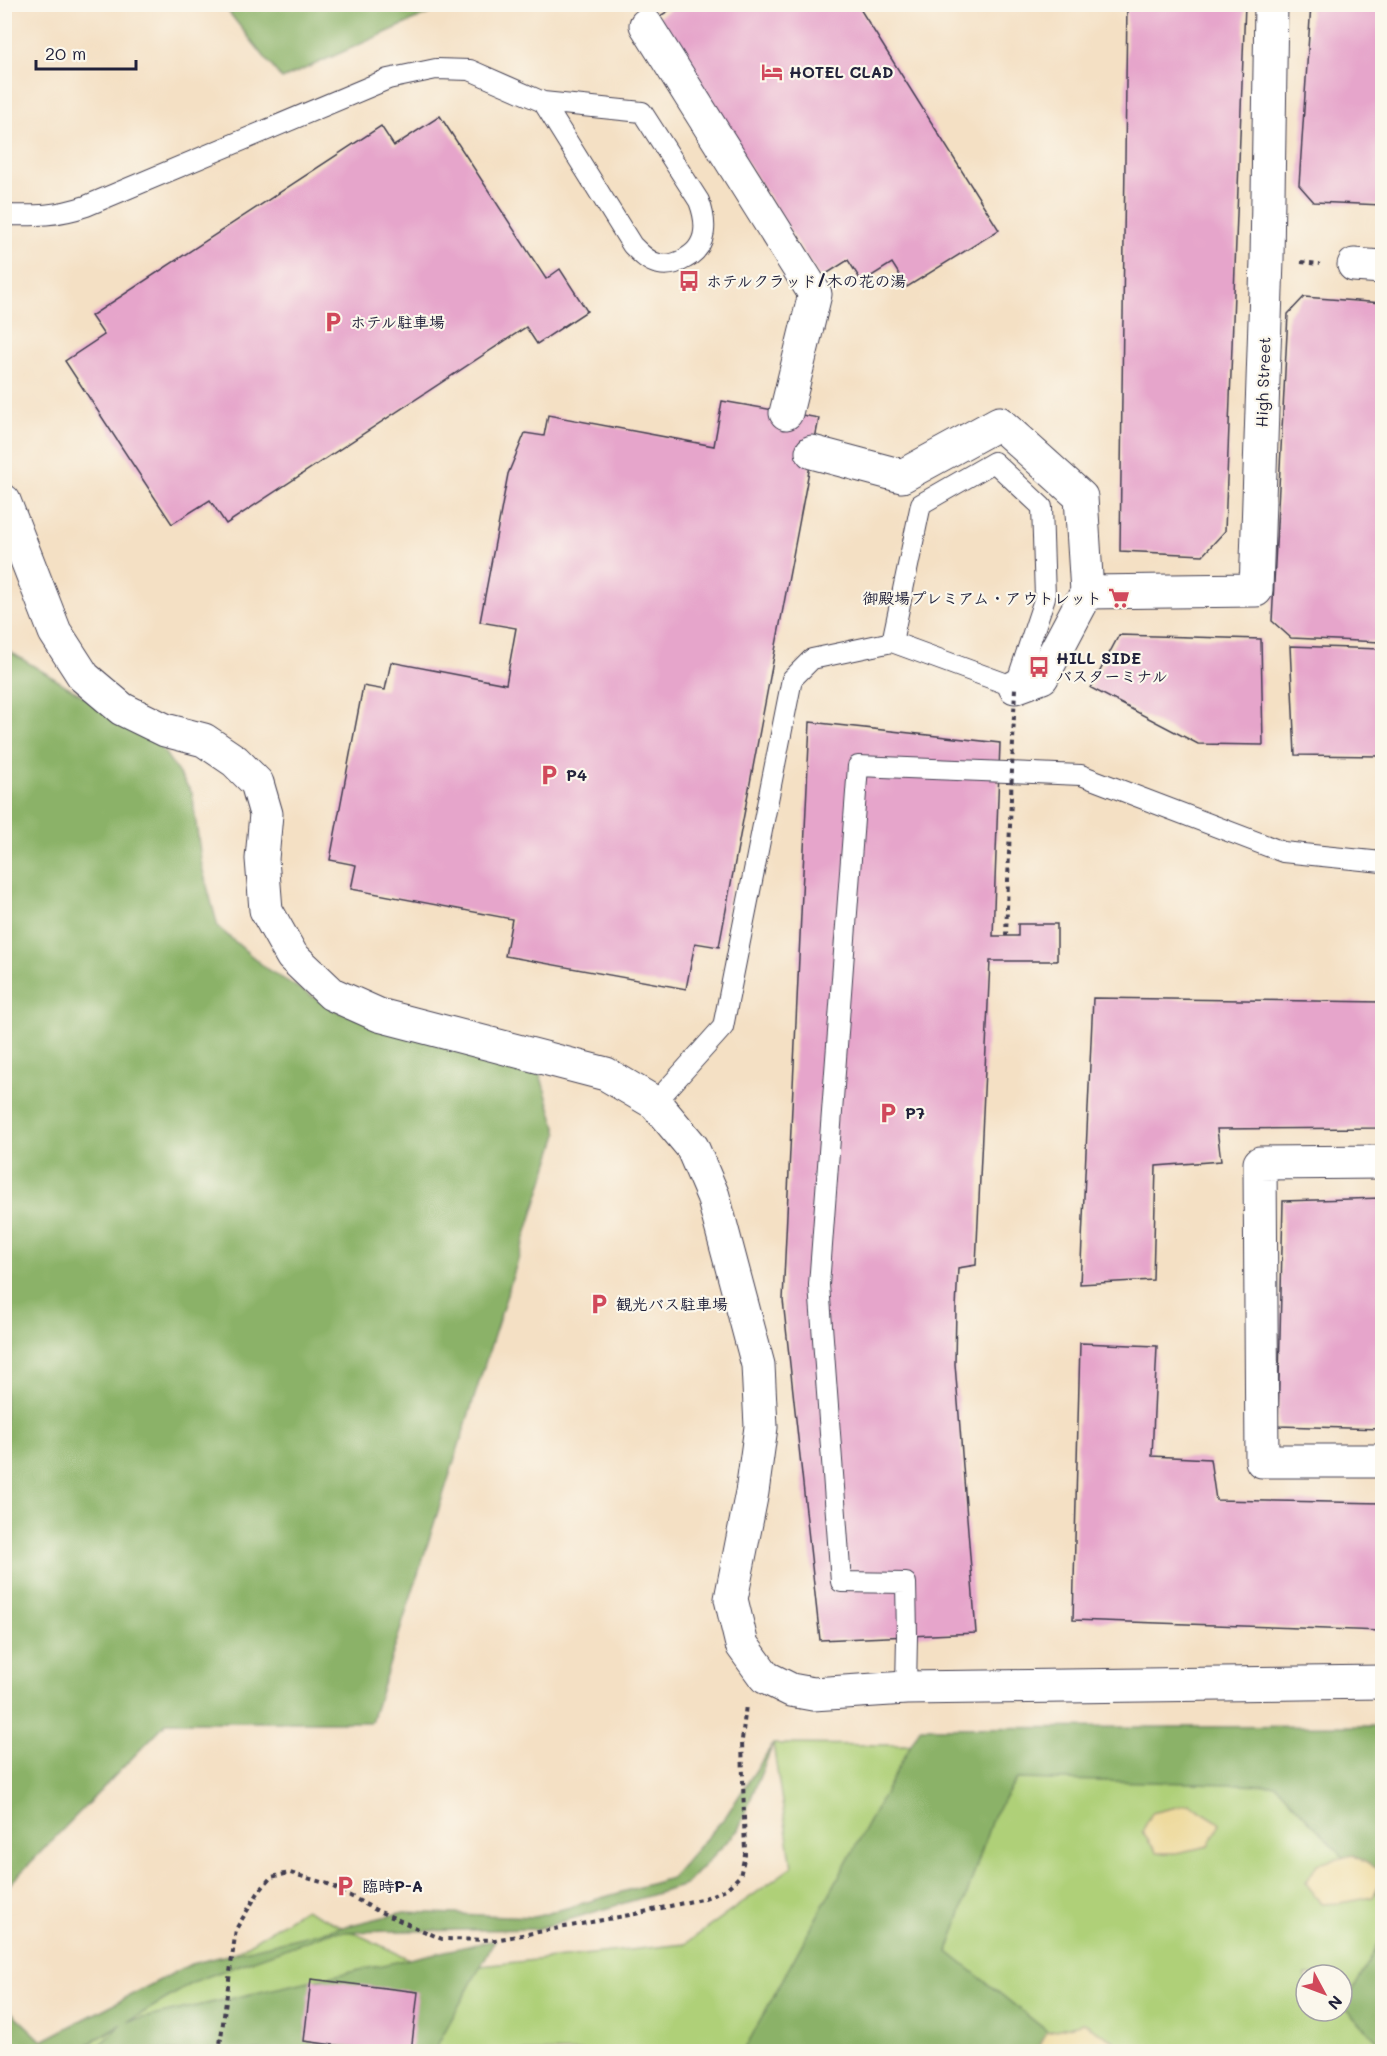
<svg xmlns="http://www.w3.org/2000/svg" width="1387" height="2056" font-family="Mali,'Klee One',sans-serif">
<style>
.green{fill:#afd078;stroke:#68795a;stroke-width:1.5;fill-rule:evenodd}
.forest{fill:#8bb268;stroke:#566a52;stroke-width:1.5}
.sand{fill:#eeda9e;stroke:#887e6c;stroke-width:1.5}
.building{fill:#e6a5cb}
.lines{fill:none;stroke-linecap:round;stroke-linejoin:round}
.lane-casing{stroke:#423e50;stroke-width:22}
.street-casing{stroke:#423e50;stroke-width:35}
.secondary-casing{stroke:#423e50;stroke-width:35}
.path{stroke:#423e50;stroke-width:4;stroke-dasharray:4.5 4.5;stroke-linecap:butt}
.lane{stroke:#fff;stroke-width:20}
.street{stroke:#fff;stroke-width:33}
.secondary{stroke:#fff;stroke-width:33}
.path-bridge{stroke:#423e50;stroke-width:4;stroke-dasharray:4.5 4.5;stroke-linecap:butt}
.labels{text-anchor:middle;stroke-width:4.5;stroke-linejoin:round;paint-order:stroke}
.poi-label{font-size:16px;font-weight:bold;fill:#22223b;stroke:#fbf7ec;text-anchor:start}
.street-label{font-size:16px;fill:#22223b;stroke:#fbf7ec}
</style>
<rect width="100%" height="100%" fill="#fbf7ec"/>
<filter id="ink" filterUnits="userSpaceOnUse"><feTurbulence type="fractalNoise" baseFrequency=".0167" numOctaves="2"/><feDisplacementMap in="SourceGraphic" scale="12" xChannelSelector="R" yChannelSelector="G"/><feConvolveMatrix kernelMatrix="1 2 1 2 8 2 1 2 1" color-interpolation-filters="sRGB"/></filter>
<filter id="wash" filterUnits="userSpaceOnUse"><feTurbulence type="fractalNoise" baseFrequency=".008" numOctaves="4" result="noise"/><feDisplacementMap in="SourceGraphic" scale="24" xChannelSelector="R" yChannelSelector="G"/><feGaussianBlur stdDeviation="1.35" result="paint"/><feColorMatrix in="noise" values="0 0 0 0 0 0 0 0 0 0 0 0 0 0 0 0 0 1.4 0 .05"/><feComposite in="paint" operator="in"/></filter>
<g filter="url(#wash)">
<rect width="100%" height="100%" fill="#f4e0c4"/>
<!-- green -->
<path class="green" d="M 773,1744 L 1382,1749 L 1382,2051 L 76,2052 L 305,1909 L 434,1971 L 685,1944 L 792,1867 ZM 1306,1975 L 1342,1975 L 1342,2011 L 1306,2011 Z"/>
<!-- forest -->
<path class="forest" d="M 223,5 L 448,5 L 282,79 Z
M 4,645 L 7,650 L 156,740 L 192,793 L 202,867 L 218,927 L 268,970 L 339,1012 L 538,1067 L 558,1134 L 371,1722 L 167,1722 L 5,1889 Z
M 1382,1726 L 1382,1898 L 1276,1785 L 1017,1779 L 993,1816 L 948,1952 L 1072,2051 L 743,2052 L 920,1728 Z
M 773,1744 L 738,1830 L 685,1885 L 537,1929 L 332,1932 L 198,1980 L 129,2021 L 495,1940 L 434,2051 L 93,2051 L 122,2024 L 77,2051 L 5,2051 L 4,2005 L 42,2041 L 191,1964 L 404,1912 L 535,1917 L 671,1878 L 726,1816 Z
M 1382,1937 L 1382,2045 L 1344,2007 Z"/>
<!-- sand -->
<path class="sand" d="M 1189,1804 L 1220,1823 L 1209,1846 L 1176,1853 L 1157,1853 L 1142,1832 L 1152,1813 Z
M 1353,1855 L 1382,1872 L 1382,1877 L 1373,1897 L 1340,1903 L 1321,1904 L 1306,1883 L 1317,1864 Z
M 1084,2023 L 1114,2041 L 1109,2051 L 1036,2051 L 1047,2032 Z"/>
<g id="blocks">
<!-- building -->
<path class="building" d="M 679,4 L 857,4 L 999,230 L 907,287 L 892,263 L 862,282 L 848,260 L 820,278 L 657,18 Z
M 1127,4 L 1245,4 L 1225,531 L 1203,555 L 1120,551 Z
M 1311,4 L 1382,4 L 1382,205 L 1314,202 L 1299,185 Z
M 440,116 L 546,279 L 560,269 L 587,311 L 537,344 L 526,327 L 226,524 L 210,500 L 172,524 L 65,361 L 104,335 L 91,316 L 381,126 L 394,146 Z
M 1304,297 L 1382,303 L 1382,640 L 1381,642 L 1291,638 L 1272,621 L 1288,314 Z
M 722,401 L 819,418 L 719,947 L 695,943 L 686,989 L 505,956 L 512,919 L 351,889 L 356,865 L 330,860 L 363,686 L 385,690 L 391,662 L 506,684 L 516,628 L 480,622 L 508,474 L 525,433 L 544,436 L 548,415 L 714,446 Z
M 1119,635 L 1261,639 L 1263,745 L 1198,744 L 1091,688 Z
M 1290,646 L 1382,649 L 1382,756 L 1295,755 Z
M 810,722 L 1000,743 L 993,936 L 1018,936 L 1018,924 L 1057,924 L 1057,961 L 990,961 L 976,1265 L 958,1268 L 956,1308 L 955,1364 L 976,1633 L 820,1640 L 783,1300 Z
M 1093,998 L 1382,1002 L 1382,1128 L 1217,1129 L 1221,1161 L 1156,1166 L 1153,1280 L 1080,1284 Z
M 1382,1198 L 1382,1429 L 1278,1426 L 1283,1201 Z
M 1080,1343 L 1157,1346 L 1152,1456 L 1210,1459 L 1216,1500 L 1382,1503 L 1382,1631 L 1073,1620 Z
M 311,1979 L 418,1992 L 411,2052 L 386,2052 L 304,2041 Z"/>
</g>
</g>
<g filter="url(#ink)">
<use href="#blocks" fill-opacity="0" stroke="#423e50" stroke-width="1.5"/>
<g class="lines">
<defs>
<path id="lane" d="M 543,102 L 642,112 L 699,201 C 707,222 708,246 686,258 C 678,263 668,266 659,264 C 648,262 640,253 632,245 Z
M 4,215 C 35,216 57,216 86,206 L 388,79 L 436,69 L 470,70 L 543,102
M 655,1103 L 723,1027 L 792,679 L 812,659 L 892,642 L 1015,687 L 1045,597 L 1042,507 L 994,462 L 921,504 L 892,642
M 906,1688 L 907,1636 L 906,1583 L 841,1582 L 819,1285 L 858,766 L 1081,775 L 1283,852 L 1382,862"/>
<path id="street" d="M 646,25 L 815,294 L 786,413
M 1354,265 L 1382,267
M 812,452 L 902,476 L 999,423 L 1081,497 L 1087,592 L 1042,677 L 1015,687
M 1087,592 L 1256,590 L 1267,260 L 1271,4
M 1382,1162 L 1260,1163 L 1262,1461 L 1382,1461"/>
<path id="secondary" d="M 4,501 L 55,632 L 84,677 L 122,709 L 165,730 L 204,740 L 235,761 L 257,783 L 266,814 L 262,859 L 266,910 L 292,956 L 332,994 L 379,1015 L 606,1074 L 655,1103 L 692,1147 L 713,1196 L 758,1365 L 761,1427 L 752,1492 L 731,1599 L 742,1645 L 765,1677 L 791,1690 L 813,1694 L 906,1688 L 1382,1682"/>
</defs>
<!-- lane casing -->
<use href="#lane" class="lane-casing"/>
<!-- street casing -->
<use href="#street" class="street-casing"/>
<!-- secondary casing -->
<use href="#secondary" class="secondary-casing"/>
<!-- path -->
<path class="path" d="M 1301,262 L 1320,264
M 219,2052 L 236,1929 L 258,1893 L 271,1877 L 290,1873 L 328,1884 L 378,1911 L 442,1939 L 495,1940 L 635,1914 L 705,1898 L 726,1889 L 740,1876 L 745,1855 L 742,1740 L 746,1705"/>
<!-- lane -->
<use href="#lane" class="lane"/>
<!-- street -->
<use href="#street" class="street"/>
<!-- secondary -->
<use href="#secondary" class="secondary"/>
<!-- path-bridge -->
<path class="path-bridge" d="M 1006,936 L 1015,687"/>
</g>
</g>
<!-- icons -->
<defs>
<symbol id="hotel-bare" viewBox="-9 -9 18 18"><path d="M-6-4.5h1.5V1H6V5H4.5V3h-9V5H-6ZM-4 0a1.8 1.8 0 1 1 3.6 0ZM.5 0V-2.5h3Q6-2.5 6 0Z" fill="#d1495b" stroke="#fbf7ec" stroke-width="2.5" paint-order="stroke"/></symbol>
<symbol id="bus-bare" viewBox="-9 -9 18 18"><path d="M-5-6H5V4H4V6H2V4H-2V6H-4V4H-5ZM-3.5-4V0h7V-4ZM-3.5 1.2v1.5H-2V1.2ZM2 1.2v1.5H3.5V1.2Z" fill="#d1495b" stroke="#fbf7ec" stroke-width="2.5" paint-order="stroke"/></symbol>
<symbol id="parking-bare" viewBox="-9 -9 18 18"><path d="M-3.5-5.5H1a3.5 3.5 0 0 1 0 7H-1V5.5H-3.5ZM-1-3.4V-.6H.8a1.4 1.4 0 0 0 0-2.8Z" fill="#d1495b" stroke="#fbf7ec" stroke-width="2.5" paint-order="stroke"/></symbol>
<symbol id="supermarket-bare" viewBox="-9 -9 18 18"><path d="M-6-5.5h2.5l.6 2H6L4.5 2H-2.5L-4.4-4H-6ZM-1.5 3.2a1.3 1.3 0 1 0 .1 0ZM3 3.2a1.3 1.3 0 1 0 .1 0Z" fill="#d1495b" stroke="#fbf7ec" stroke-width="2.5" paint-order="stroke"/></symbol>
</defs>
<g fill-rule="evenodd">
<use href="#hotel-bare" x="757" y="57" width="30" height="30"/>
<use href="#bus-bare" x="674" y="266" width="30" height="30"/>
<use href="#parking-bare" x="318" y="307" width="30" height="30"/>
<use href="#supermarket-bare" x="1104" y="583" width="30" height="30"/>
<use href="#bus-bare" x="1024" y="652" width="30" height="30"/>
<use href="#parking-bare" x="534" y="760" width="30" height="30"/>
<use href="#parking-bare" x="873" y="1098" width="30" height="30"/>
<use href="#parking-bare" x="584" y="1289" width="30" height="30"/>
<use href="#parking-bare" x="330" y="1871" width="30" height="30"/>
</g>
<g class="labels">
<!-- poi labels -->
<g class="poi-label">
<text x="789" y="78">HOTEL CLAD</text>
<text x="706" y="287">ホテルクラッド/木の花の湯</text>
<text x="350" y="328">ホテル駐車場</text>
<text x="1102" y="604" text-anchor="end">御殿場プレミアム・アウトレット</text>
<text x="1056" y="664">HILL SIDE<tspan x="1056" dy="18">バスターミナル</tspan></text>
<text x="566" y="781">P4</text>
<text x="905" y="1119">P7</text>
<text x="616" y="1310">観光バス駐車場</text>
<text x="362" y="1892">臨時P-A</text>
</g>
<!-- street labels -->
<g class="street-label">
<text transform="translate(1263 382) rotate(-88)" y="6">High Street</text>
</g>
</g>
<!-- margin -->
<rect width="1387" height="2056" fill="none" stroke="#fbf7ec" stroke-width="24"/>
<!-- north arrow -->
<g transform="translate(1324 1993) rotate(131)"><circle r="28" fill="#fbf7ec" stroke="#a4a2a5" stroke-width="1.5"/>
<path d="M0-4.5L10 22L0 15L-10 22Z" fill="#d1495b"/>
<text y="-9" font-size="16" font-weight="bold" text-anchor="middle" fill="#22223b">N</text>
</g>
<!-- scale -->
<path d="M36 60v9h100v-9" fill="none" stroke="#22223b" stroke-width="3"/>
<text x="45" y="60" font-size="18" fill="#22223b" stroke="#fbf7ec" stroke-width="4.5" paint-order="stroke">20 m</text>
</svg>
